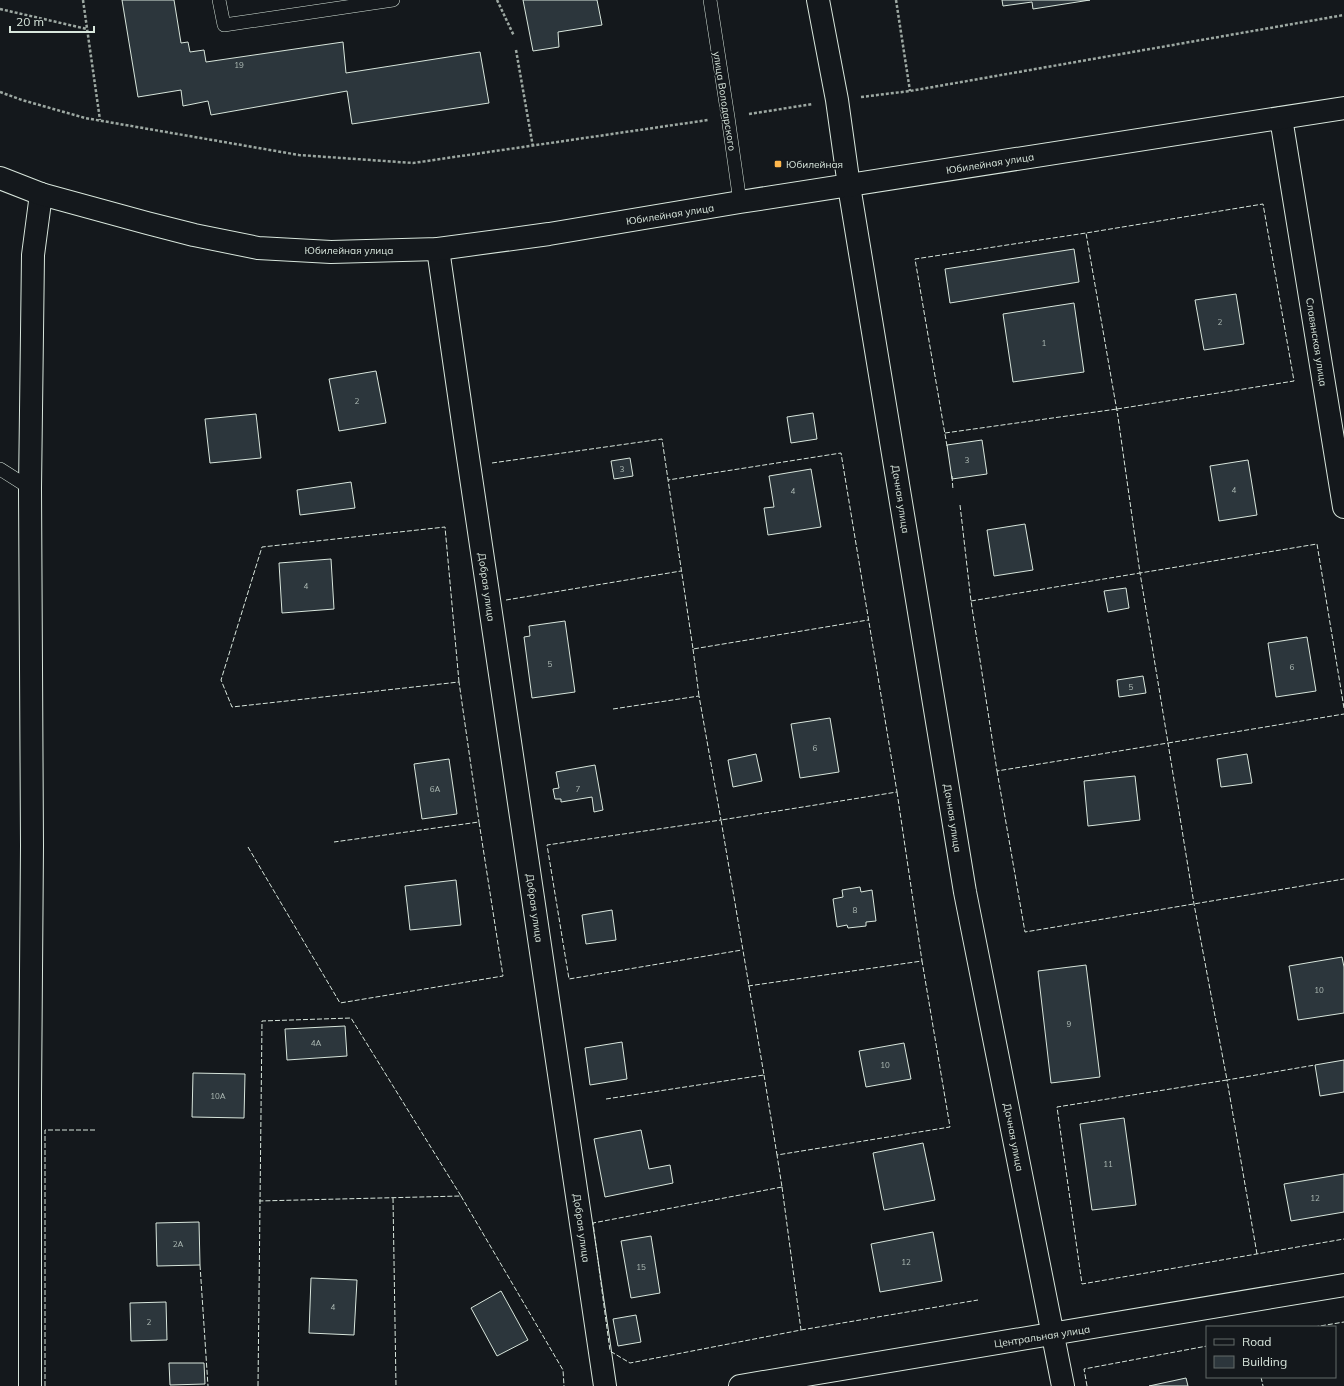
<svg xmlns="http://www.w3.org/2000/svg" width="1344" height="1386" font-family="Mulish,sans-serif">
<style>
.building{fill:#2c363c;stroke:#d8e6dc}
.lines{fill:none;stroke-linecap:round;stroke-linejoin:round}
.service-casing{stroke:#d8e6dc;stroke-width:14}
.minor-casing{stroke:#d8e6dc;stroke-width:24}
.tertiary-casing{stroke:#d8e6dc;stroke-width:24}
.path{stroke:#9da8a2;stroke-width:2.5;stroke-dasharray:3 2;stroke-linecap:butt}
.service{stroke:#14181c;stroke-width:13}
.minor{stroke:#14181c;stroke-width:22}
.tertiary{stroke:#14181c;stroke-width:22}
.fence{stroke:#d8e6dc;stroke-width:1;stroke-dasharray:5 2;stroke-linecap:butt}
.poi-dot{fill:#ffb74d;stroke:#14181c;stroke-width:1.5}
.labels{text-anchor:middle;stroke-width:3;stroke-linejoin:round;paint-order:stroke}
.number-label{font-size:8px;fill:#adbab4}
.street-label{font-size:10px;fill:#d8e6dc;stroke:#14181c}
.poi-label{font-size:10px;fill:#d8e6dc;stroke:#14181c;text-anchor:start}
</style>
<rect width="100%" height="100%" fill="#14181c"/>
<!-- building -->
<path class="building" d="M 122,0 L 174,0 L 181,43 L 188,42 L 190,52 L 204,50 L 206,62 L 343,42 L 346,73 L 480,52 L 489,103 L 352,124 L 347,91 L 211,115 L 208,101 L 183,106 L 181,90 L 138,97 Z
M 523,0 L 597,0 L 602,25 L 558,32 L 559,47 L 533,51 Z
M 1002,0 L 1090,0 L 1033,9 L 1032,2 L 1003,6 Z
M 1074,249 L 1079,282 L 950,303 L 945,269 Z
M 1236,294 L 1244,344 L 1204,350 L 1195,300 Z
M 1074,303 L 1084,372 L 1013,382 L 1003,314 Z
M 376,371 L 386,423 L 339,431 L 329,379 Z
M 813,413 L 817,439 L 791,443 L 787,417 Z
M 256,414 L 261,458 L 210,463 L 205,419 Z
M 982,440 L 987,474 L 952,479 L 947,445 Z
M 630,458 L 633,476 L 614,479 L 611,461 Z
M 1248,460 L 1257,515 L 1219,521 L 1210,466 Z
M 811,469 L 821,527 L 768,535 L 764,508 L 774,507 L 769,476 Z
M 351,482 L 355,508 L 300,515 L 297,490 Z
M 1025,524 L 1033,570 L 994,576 L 987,530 Z
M 331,559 L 334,609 L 282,613 L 279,563 Z
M 1126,588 L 1129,608 L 1108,612 L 1104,591 Z
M 565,621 L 575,692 L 532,698 L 524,637 L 530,636 L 529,626 Z
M 1307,637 L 1316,691 L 1276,697 L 1268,643 Z
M 1143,676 L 1146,693 L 1119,697 L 1117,680 Z
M 830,718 L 839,772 L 800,778 L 791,724 Z
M 756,754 L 762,781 L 733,787 L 728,760 Z
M 1247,754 L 1252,783 L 1221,787 L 1217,759 Z
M 449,759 L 457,814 L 422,819 L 414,764 Z
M 595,765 L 603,810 L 594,812 L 592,797 L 561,802 L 561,799 L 555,799 L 553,789 L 559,788 L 556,772 Z
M 1135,776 L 1140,820 L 1088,826 L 1084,781 Z
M 456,880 L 461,925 L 410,930 L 405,886 Z
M 860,887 L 861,892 L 872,890 L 876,921 L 866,922 L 866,926 L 848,928 L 847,925 L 837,927 L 833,899 L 843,897 L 842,890 Z
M 612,910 L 616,940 L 586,944 L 582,915 Z
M 1342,957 L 1344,967 L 1344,1013 L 1298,1020 L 1289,966 Z
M 1086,965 L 1100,1077 L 1051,1083 L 1038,971 Z
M 345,1026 L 347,1056 L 287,1060 L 285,1029 Z
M 622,1042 L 627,1079 L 590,1085 L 585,1048 Z
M 904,1043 L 911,1079 L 866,1087 L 859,1051 Z
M 1344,1060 L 1344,1092 L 1320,1096 L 1315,1065 Z
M 193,1073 L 245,1074 L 244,1118 L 192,1117 Z
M 1124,1118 L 1136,1205 L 1092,1210 L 1080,1124 Z
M 641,1130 L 649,1169 L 670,1165 L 673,1183 L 605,1197 L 594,1139 Z
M 923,1143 L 935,1200 L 884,1210 L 873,1153 Z
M 1344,1174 L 1344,1212 L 1291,1221 L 1284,1184 Z
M 199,1222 L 200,1265 L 157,1266 L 156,1223 Z
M 933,1232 L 942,1281 L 880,1292 L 871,1244 Z
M 651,1236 L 660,1293 L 631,1298 L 621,1241 Z
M 311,1278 L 357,1280 L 354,1335 L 309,1333 Z
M 501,1291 L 528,1340 L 497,1356 L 471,1308 Z
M 166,1302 L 167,1340 L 131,1341 L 130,1303 Z
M 636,1315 L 641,1342 L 618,1346 L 613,1319 Z
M 169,1363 L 204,1363 L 205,1384 L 170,1385 Z
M 1186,1378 L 1188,1386 L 1149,1386 Z"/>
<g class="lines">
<defs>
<path id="service" d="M 219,0 L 224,25 L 393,0
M 710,0 L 728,117 L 740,202
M 0,469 L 30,488"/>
<path id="minor" d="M 1281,118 L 1344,507
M 849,186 L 965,892 L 1063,1386
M 438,249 L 464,430 L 605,1386
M 30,1386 L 30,1097 L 32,846 L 30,488 L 33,255 L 41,194
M 740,1386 L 1344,1285"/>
<path id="tertiary" d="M 818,0 L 837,100 L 849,186
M 0,178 L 41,194 L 147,223 L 194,235 L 258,248 L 331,252 L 438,249 L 549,234 L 740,202 L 1344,108"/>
</defs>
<!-- service casing -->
<use href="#service" class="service-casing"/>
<!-- minor casing -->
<use href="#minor" class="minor-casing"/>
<!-- tertiary casing -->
<use href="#tertiary" class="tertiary-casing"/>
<!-- path -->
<path class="path" d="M 83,0 L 100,120
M 497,0 L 514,36
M 896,0 L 910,91
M 0,9 L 87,29
M 516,50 L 533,147
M 0,92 L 22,100 L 85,118 L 299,155 L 413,163 L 708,120
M 861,97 L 910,91 L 1344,15
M 749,114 L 813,104"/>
<!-- service -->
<use href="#service" class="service"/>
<!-- minor -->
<use href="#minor" class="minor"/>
<!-- tertiary -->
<use href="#tertiary" class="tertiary"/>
<!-- fence -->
<path class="fence" d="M 1117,409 L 1294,381 L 1263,204 L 1086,233 L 1118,417
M 945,433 L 1117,409 L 1118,411
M 947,446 L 915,259 L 1086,233
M 492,463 L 662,439 L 693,649 L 868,620
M 952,476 L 953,490
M 960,505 L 971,601 L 997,771 L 1168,743 L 1194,904 L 1227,1080 L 1057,1107 L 1082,1284 L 1344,1239
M 506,600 L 681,571
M 971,601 L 1140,573 L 1118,417
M 693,649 L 699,696
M 459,682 L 445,527 L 262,547 L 221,680 L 232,707 L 459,682 L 479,822
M 1344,708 L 1317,544 L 1140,573 L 1168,743 L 1344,714
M 613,709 L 699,696 L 721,820 L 547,845 L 569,979 L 742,950
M 997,771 L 1025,932 L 1344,879
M 897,792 L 922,961
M 248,847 L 340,1003 L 503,976 L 479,822 L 334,842
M 748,986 L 922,961 L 950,1127 L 777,1155 L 782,1187
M 764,1075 L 777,1155
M 606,1099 L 764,1075 L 721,820 L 897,792 L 841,453 L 668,480
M 782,1187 L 801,1330 L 630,1363 L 610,1351 L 593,1223 Z
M 461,1196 L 563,1370 L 564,1386
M 393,1198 L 396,1386
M 1257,1254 L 1227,1080 L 1315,1065
M 200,1265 L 208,1386
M 1314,1327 L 1344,1322
M 801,1330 L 978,1300
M 1261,1377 L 1263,1386
M 45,1386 L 45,1130 L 95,1130
M 258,1386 L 262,1021 L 351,1018 L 461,1196 L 259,1201
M 1087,1386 L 1084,1369 L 1207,1346"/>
</g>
<!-- markers -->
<rect class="poi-dot" x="774" y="160" width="8" height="8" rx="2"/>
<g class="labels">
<!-- number labels -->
<g class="number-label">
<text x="239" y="68">19</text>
<text x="1220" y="325">2</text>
<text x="1044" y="346">1</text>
<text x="357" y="404">2</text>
<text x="967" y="463">3</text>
<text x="622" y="472">3</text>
<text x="1234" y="493">4</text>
<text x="793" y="494">4</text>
<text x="306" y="589">4</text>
<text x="550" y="667">5</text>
<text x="1292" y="670">6</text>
<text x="1131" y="690">5</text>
<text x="815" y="751">6</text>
<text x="435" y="792">6А</text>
<text x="578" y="792">7</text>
<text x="855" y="913">8</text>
<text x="1319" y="993">10</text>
<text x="1069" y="1027">9</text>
<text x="316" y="1046">4А</text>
<text x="885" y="1068">10</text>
<text x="218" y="1099">10А</text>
<text x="1108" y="1167">11</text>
<text x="1315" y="1201">12</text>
<text x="178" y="1247">2А</text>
<text x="906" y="1265">12</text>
<text x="641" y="1270">15</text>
<text x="333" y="1310">4</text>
<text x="149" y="1325">2</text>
</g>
<!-- street labels -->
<g class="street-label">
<text transform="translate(725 101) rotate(81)" y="4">улица Володарского</text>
<text transform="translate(990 163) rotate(-9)" y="4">Юбилейная улица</text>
<text transform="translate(670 214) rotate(-9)" y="4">Юбилейная улица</text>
<text x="349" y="254">Юбилейная улица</text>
<text transform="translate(1317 342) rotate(81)" y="4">Славянская улица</text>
<text transform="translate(901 499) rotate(81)" y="4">Дачная улица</text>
<text transform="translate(487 587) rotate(82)" y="4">Добрая улица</text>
<text transform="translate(953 818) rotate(81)" y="4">Дачная улица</text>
<text transform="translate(535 908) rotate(82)" y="4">Добрая улица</text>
<text transform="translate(1014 1137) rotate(79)" y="4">Дачная улица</text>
<text transform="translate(582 1228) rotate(82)" y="4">Добрая улица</text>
<text transform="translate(1042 1336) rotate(-9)" y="4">Центральная улица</text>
</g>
<!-- poi labels -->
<g class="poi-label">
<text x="786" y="168">Юбилейная</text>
</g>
</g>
<!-- legend -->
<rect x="1206" y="1326" width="130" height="52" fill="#14181c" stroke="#626a69"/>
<rect x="1214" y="1339" width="20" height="6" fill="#14181c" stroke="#626a69"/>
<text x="1242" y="1346" font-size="12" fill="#d8e6dc">Road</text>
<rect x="1214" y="1356" width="20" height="12" fill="#2c363c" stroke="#626a69"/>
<text x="1242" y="1366" font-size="12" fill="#d8e6dc">Building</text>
<!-- scale -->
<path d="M10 26v6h84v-6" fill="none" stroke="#d8e6dc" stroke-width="2"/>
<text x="16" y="26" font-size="12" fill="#d8e6dc" stroke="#14181c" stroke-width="3" paint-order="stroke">20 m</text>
</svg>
